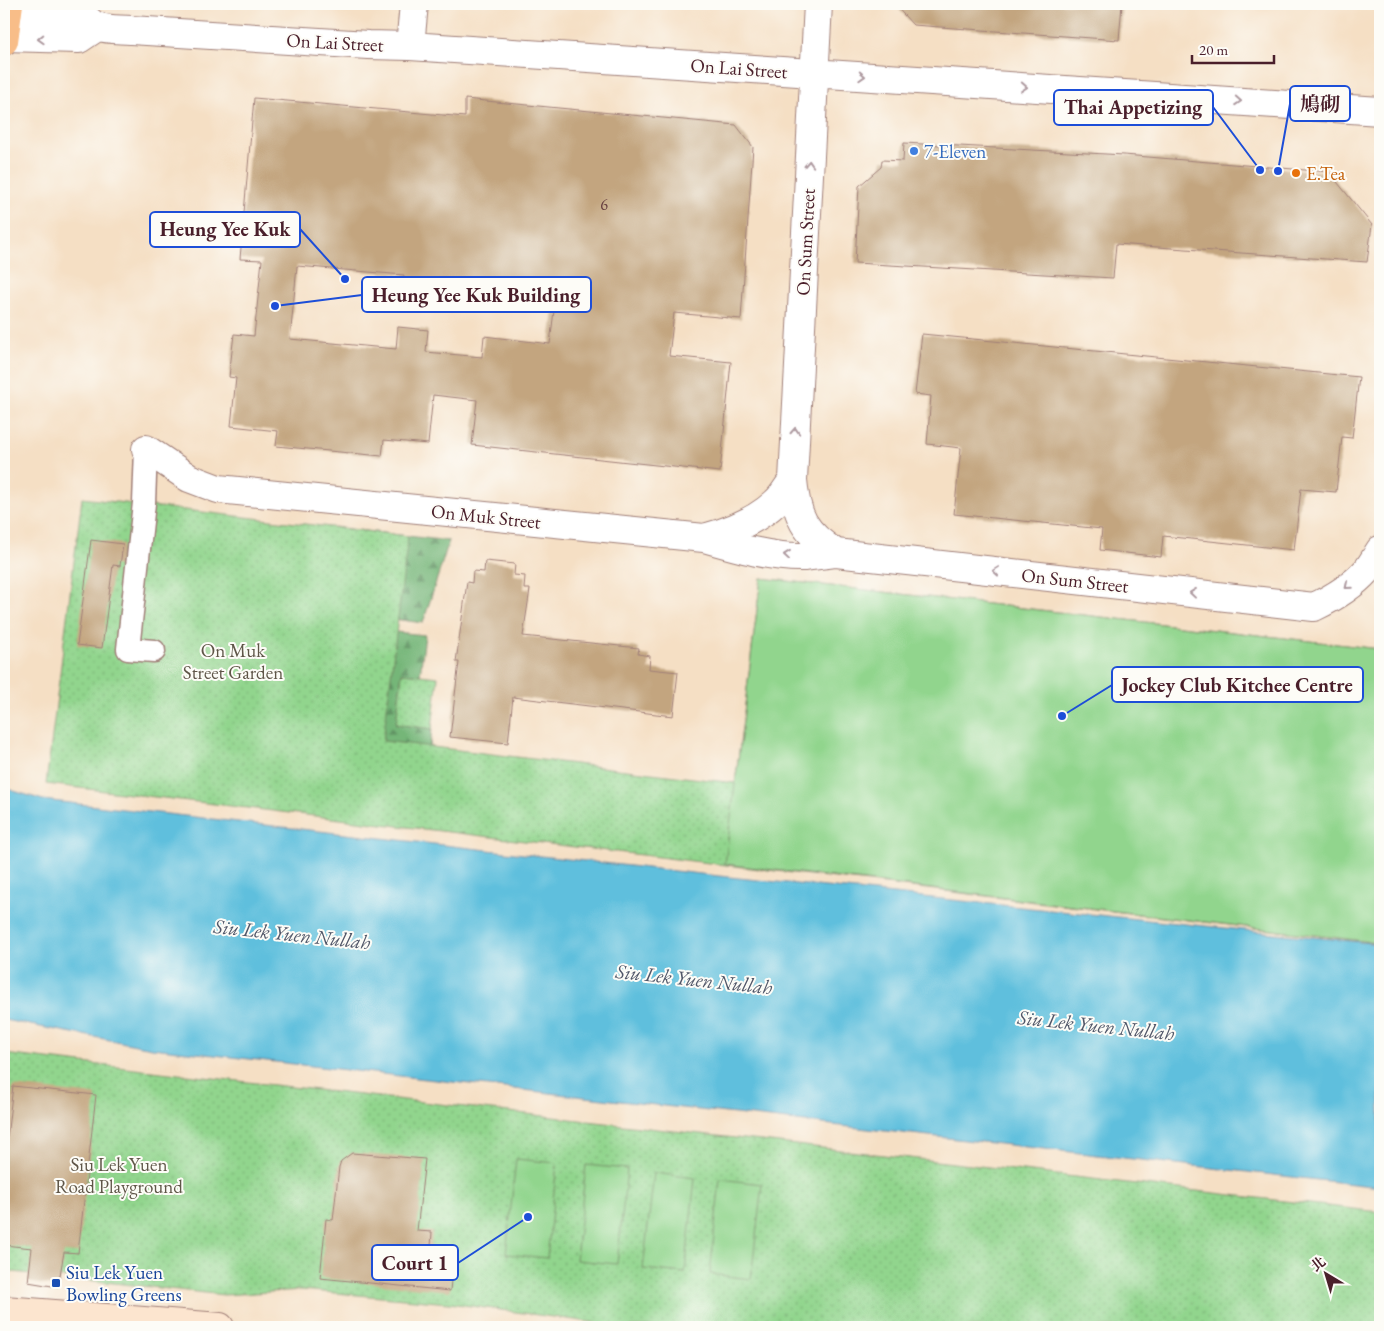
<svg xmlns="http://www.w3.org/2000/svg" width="1384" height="1331" font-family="'EB Garamond','Noto Serif TC',serif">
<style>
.forest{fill:url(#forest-firs);stroke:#5f6a52}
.park{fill:url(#park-dots);stroke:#6e7a5c}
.garden{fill:#91d58d;stroke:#6e7a5c}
.water{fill:#5fbfdd;stroke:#546f84}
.building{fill:#c3a57f;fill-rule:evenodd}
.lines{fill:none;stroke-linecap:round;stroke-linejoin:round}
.pedestrian-casing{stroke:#a07f78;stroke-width:25}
.minor-casing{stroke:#a07f78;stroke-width:30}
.secondary-casing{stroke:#a07f78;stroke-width:30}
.primary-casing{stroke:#a07f78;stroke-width:30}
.pedestrian{stroke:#fff;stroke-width:22}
.minor{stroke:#fff;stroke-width:28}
.secondary{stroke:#fce5cf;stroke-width:28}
.primary{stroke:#f8bd88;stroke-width:28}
.oneway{stroke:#ae9aa0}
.shop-dot{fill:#3f7fe0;stroke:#fdfcf7;stroke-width:2}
.food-dot{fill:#e8710a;stroke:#fdfcf7;stroke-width:2}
.transit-dot{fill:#1a4fb4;stroke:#fdfcf7;stroke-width:2}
.labels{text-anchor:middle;stroke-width:4;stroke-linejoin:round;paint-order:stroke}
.number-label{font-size:16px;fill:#684040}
.street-label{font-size:19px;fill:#4a1f2b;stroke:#fdfcf7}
.shop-label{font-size:19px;fill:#366cbe;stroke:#fdfcf7;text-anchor:start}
.food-label{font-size:19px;fill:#c56008;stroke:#fdfcf7;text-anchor:start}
.park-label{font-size:19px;fill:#5f5648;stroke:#fdfcf7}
.transit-label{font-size:19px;fill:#164399;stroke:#fdfcf7;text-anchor:start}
.water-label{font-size:20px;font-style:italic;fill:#515769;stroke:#fdfcf7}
.leader{fill:none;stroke:#1d4ed8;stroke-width:2}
.callout-dot{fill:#1d4ed8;stroke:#fdfcf7;stroke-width:2}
.callout{fill:#fdfcf7;stroke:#1d4ed8;stroke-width:2}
.callout-label{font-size:20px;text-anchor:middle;font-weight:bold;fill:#4a1f2b}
</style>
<defs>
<pattern id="forest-firs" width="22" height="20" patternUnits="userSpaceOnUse" patternTransform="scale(1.25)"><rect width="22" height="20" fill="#74b678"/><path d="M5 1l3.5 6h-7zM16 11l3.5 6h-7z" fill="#619363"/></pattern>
<pattern id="park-dots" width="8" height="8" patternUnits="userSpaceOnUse" patternTransform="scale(1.25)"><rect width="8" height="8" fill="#91d58d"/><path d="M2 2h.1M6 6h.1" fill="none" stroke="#7fb67a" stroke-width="1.8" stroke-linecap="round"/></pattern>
</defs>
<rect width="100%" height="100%" fill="#fdfcf7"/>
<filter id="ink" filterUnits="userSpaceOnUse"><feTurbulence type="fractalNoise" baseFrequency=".02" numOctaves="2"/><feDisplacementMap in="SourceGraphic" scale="10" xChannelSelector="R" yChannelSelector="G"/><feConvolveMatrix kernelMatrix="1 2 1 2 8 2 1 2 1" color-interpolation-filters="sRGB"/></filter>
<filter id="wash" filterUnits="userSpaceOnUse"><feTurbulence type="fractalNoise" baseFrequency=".0096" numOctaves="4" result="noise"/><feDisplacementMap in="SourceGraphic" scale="20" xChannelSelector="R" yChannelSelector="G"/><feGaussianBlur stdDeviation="1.12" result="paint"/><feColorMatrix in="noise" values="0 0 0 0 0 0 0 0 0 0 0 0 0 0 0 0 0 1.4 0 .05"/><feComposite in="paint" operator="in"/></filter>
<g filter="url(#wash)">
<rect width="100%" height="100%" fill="#f5dfc4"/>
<!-- forest -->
<path class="forest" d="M 334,527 L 449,541 L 423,623 L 386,618 Z
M 396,632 L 425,635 L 420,675 L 402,673 L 396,724 L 432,729 L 430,747 L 382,741 Z"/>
<!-- park -->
<path class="park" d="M 82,498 L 408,536 L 383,741 L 701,779 L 735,783 L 761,578 L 1380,649 L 1380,943 L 46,784 Z
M 402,673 L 438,677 L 432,729 L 396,724 Z
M 4,1054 L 1380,1212 L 1380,1327 L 627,1327 L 449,1303 L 301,1290 L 224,1295 L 4,1271 Z"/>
<!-- garden -->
<path class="garden" d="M 761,578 L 1380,649 L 1380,943 L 725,864 Z
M 516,1159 L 557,1163 L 547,1258 L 506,1254 Z
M 586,1165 L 627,1169 L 617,1264 L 576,1260 Z
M 654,1173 L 695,1178 L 685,1273 L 643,1269 Z
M 720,1179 L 762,1184 L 751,1279 L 710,1274 Z"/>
<!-- water -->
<path class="water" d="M 4,788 L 43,800 L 719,876 L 1380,944 L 1380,1187 L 152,1048 L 4,1020 Z"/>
<g id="blocks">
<!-- building -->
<path class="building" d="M 894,4 L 1122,4 L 1119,40 L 913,25 Z
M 254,98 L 465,117 L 465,99 L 736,125 L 753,147 L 741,319 L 674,313 L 669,356 L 731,362 L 720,472 L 472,445 L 477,400 L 433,395 L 428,444 L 384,440 L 382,456 L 276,446 L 278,431 L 231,426 L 236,378 L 229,377 L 234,334 L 254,336 L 262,260 L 240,259 ZM 297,266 L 404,275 L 402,288 L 555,302 L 550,344 L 484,336 L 482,357 L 426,352 L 428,330 L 398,327 L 396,349 L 290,339 Z
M 904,143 L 1124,155 L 1329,172 L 1372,225 L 1367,262 L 1116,244 L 1113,278 L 855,263 L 859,186 L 881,167 L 882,160 L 903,161 Z
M 922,334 L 1359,377 L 1352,438 L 1342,437 L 1336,492 L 1301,489 L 1294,550 L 1163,536 L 1161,557 L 1100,550 L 1102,529 L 954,514 L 961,448 L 927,444 L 931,396 L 915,394 Z
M 91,540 L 123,544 L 120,566 L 113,565 L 102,648 L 77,645 Z
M 485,561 L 515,564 L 514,575 L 525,576 L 524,589 L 530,589 L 523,636 L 639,648 L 638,654 L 650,656 L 649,669 L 678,672 L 673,716 L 513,697 L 508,743 L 450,737 L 459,662 L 456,662 L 467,582 L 472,583 L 473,571 L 484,572 Z
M 13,1086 L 96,1095 L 78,1253 L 64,1252 L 58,1287 L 28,1282 L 32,1248 L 4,1245 L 4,1163 Z
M 352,1153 L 425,1159 L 417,1231 L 432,1232 L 431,1247 L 454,1249 L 450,1291 L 320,1278 L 326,1219 L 333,1220 L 339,1167 L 341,1161 Z"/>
</g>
</g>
<g filter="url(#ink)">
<use href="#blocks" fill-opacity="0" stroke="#a07f78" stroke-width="1"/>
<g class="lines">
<defs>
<path id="pedestrian" d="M 146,449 L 144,503 L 128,649 L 154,651"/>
<path id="minor" d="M 818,4 L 793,480 C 796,516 804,533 836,553 L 1314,607 C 1333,598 1352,587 1367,570 C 1372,564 1376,556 1380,550
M 4,10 C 8,8 75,12 81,15 C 87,18 92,26 100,27 C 109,30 120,29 131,30 L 368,45 L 410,46 L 1380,111
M 4,37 L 79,39 L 97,27
M 410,46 L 414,4
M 146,449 L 189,478 L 218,489 L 704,538 C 735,547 772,558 804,557 C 815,556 825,554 836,553
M 704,538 C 731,531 756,521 776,502 C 783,496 787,487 793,480"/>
<path id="secondary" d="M 4,1310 L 220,1327"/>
<path id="primary" d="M 4,41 L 9,4"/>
</defs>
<!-- pedestrian casing -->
<use href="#pedestrian" class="pedestrian-casing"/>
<!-- minor casing -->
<use href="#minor" class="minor-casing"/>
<!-- secondary casing -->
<use href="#secondary" class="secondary-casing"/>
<!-- primary casing -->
<use href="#primary" class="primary-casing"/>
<!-- pedestrian -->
<use href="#pedestrian" class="pedestrian"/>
<!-- minor -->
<use href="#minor" class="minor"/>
<!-- secondary -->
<use href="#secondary" class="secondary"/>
<!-- primary -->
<use href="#primary" class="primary"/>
</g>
<!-- one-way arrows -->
<defs><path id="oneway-chevron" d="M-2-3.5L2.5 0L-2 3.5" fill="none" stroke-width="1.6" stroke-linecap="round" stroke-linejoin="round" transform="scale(1.25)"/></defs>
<g class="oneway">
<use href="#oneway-chevron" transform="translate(41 39) rotate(178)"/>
<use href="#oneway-chevron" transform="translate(862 76) rotate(3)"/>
<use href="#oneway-chevron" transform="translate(1024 87) rotate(4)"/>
<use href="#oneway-chevron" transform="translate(1238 101) rotate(4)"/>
<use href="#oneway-chevron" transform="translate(809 164) rotate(-87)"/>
<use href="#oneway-chevron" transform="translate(795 431) rotate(-87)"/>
<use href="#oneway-chevron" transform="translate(787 555) rotate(-174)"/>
<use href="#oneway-chevron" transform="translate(996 571) rotate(-174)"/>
<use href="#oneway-chevron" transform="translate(1348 586) rotate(140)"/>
<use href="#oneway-chevron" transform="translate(1193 593) rotate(-174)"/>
</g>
</g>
<!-- markers -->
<circle class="shop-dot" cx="914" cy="151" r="5"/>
<circle class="food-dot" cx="1296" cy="173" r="5"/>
<rect class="transit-dot" x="51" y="1278" width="10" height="10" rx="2.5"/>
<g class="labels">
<!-- number labels -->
<g class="number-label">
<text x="604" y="210">6</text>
</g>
<!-- street labels -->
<g class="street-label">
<text transform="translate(335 42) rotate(3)" y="7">On Lai Street</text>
<text transform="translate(739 68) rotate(4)" y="7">On Lai Street</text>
<text transform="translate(805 242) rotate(-87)" y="7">On Sum Street</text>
<text transform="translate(486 516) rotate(6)" y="7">On Muk Street</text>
<text transform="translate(1075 580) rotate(6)" y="7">On Sum Street</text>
</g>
<!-- shop labels -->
<g class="shop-label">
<text x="924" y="158">7-Eleven</text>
</g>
<!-- food labels -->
<g class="food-label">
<text x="1306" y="180">E.Tea</text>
</g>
<!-- park labels -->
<g class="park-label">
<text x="233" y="657">On Muk<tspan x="233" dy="22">Street Garden</tspan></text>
<text x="119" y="1171">Siu Lek Yuen<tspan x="119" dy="22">Road Playground</tspan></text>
</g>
<!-- transit labels -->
<g class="transit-label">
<text x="66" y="1279">Siu Lek Yuen<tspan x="66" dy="22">Bowling Greens</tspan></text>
</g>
<!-- water labels -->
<g class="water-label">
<text transform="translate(292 934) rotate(6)" y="7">Siu Lek Yuen Nullah</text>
<text transform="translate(694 979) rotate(6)" y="7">Siu Lek Yuen Nullah</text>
<text transform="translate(1096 1025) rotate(6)" y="7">Siu Lek Yuen Nullah</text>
</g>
</g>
<!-- callouts -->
<path class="leader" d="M1278 171L1290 104M1260 170L1213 107M345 279L300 229M275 306L362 295M1062 716L1112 685M528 1217L458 1263"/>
<g class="callout-dot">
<circle cx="1278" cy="171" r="5"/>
<circle cx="1260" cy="170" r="5"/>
<circle cx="345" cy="279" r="5"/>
<circle cx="275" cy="306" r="5"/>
<circle cx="1062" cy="716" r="5"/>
<circle cx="528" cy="1217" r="5"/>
</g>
<g class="callout">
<rect x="1290" y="86" width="60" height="35" rx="5"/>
<rect x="1054" y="90" width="159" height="35" rx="5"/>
<rect x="150" y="212" width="150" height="35" rx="5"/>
<rect x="362" y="277" width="229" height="35" rx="5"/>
<rect x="1112" y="667" width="251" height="35" rx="5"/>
<rect x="372" y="1245" width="86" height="35" rx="5"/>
</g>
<g class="callout-label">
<text x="1320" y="111">鳩砌</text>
<text x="1133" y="114">Thai Appetizing</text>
<text x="225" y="236">Heung Yee Kuk</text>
<text x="476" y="302">Heung Yee Kuk Building</text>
<text x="1237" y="692">Jockey Club Kitchee Centre</text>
<text x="415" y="1270">Court 1</text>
</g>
<!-- margin -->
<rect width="1384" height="1331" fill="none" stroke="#fdfcf7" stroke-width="20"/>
<!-- north arrow -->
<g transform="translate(1326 1274) rotate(322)" stroke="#fdfcf7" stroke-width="4" paint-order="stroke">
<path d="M0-4L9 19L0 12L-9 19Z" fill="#4a1f2b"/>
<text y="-8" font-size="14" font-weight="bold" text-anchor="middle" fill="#4a1f2b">北</text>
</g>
<!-- scale -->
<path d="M1192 55v8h82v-8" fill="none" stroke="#4a1f2b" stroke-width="2.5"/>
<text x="1199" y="55" font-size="15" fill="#4a1f2b" stroke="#fdfcf7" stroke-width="4" paint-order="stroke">20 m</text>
</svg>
